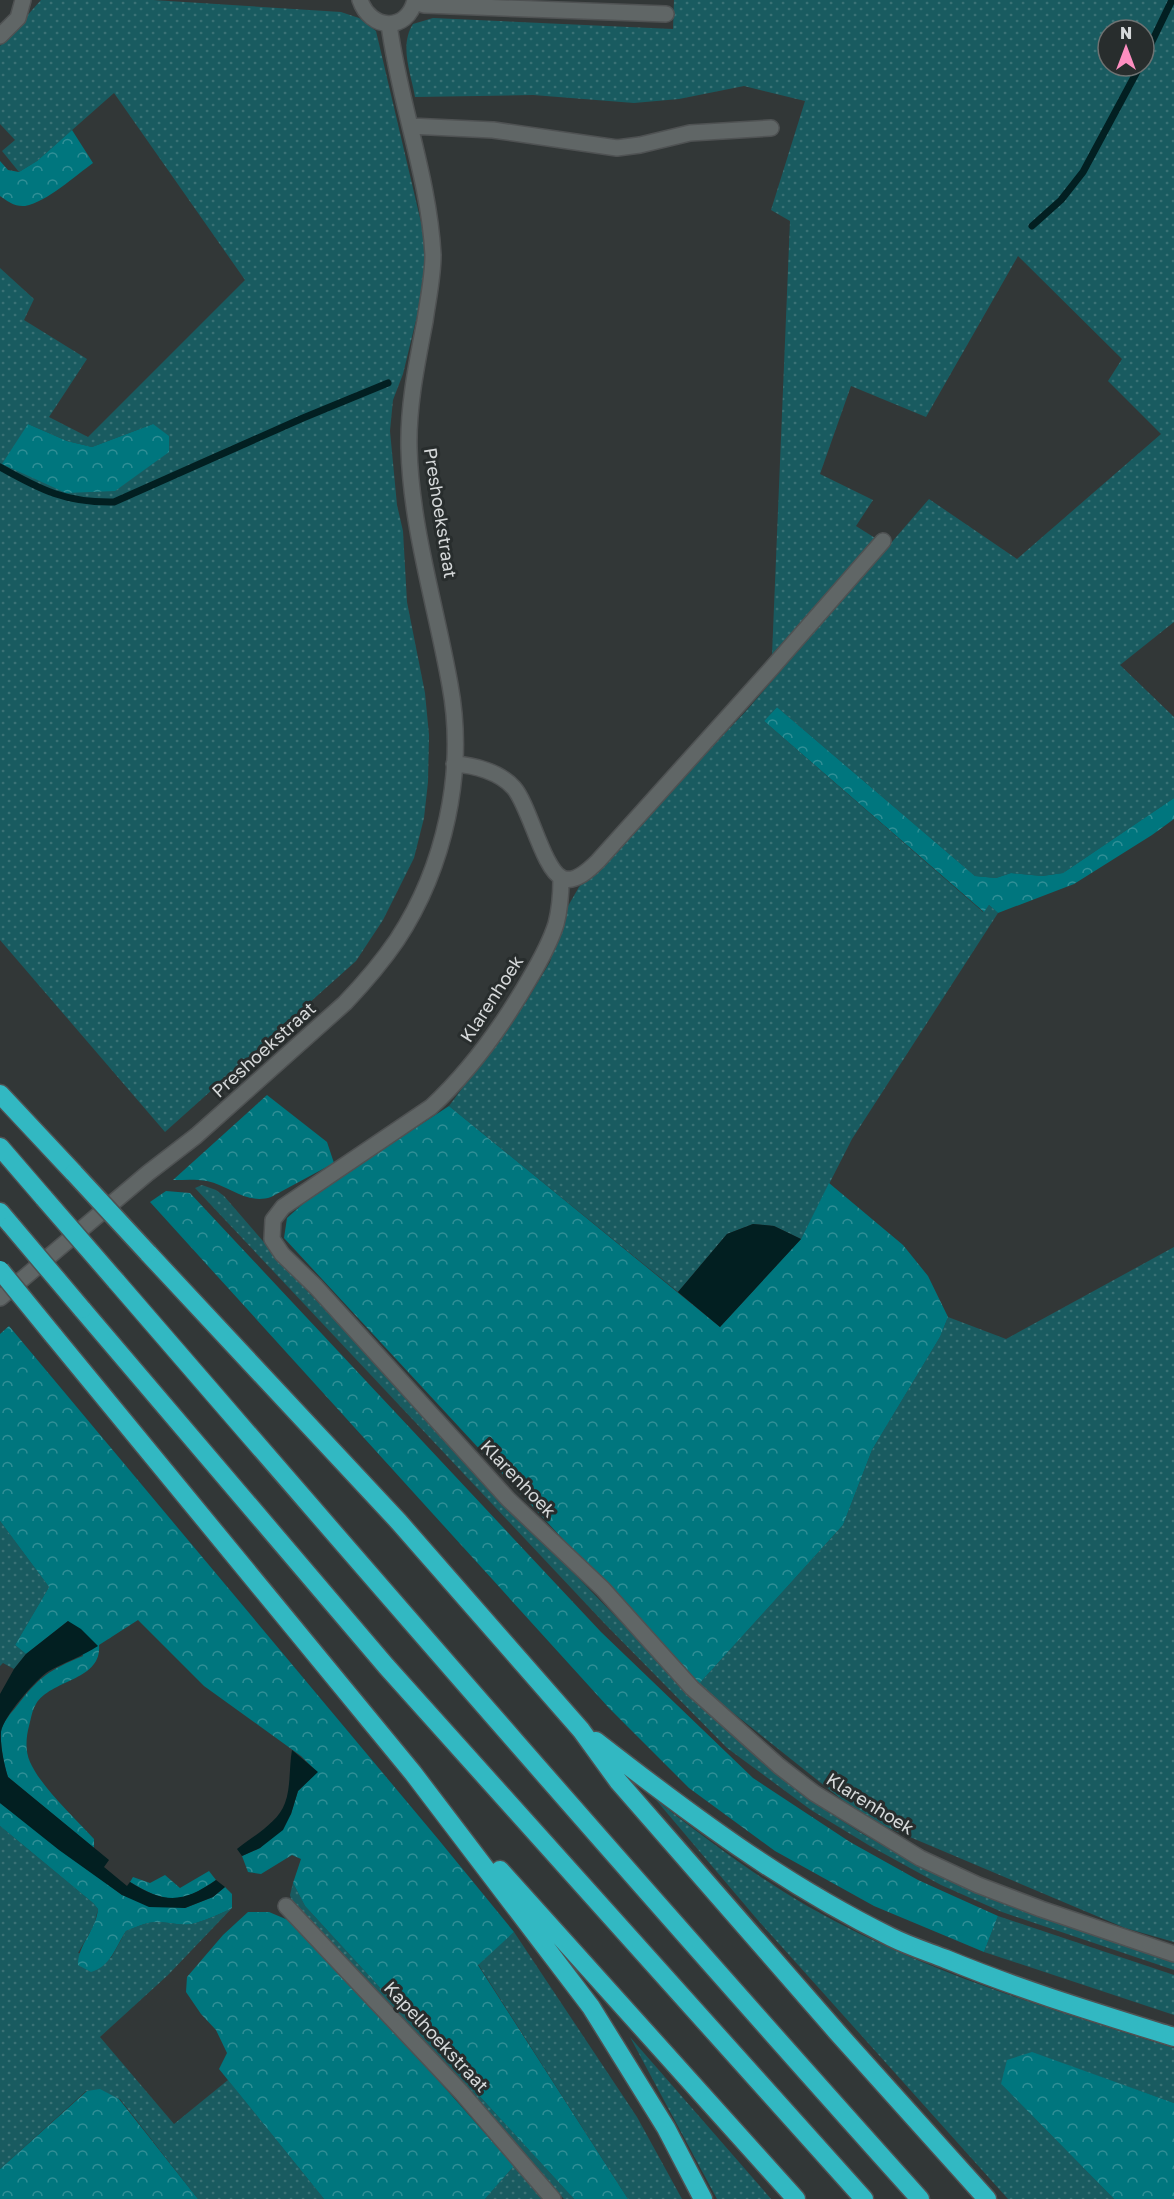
<svg xmlns="http://www.w3.org/2000/svg" width="1174" height="2199" font-family="'Golos Text',sans-serif">
<style>
.green{fill:url(#green-dots);fill-rule:evenodd}
.forest{fill:url(#forest-crowns)}
.water{fill:#021f21}
.lines{fill:none;stroke-linecap:round;stroke-linejoin:round}
.stream{stroke:#021f21;stroke-width:7}
.street-casing{stroke:#4f5253;stroke-width:18}
.highway-casing{stroke:#4f5253;stroke-width:21}
.street{stroke:#606666;stroke-width:15}
.highway{stroke:#32b8c2;stroke-width:18}
.highway-bridge-casing{stroke:#4f5253;stroke-width:21;stroke-linecap:butt}
.highway-bridge{stroke:#32b8c2;stroke-width:18}
.labels{text-anchor:middle;stroke-width:6;stroke-linejoin:round;paint-order:stroke}
.street-label{font-size:18px;fill:#d6d9da;stroke:#282d2d}
</style>
<defs>
<pattern id="green-dots" width="8" height="8" patternUnits="userSpaceOnUse" patternTransform="scale(1.5)"><rect width="8" height="8" fill="#195b60"/><path d="M2 2h.1M6 6h.1" fill="none" stroke="#3a7276" stroke-width="1.8" stroke-linecap="round"/></pattern>
<pattern id="forest-crowns" width="20" height="18" patternUnits="userSpaceOnUse" patternTransform="scale(1.5)"><rect width="20" height="18" fill="#00767e"/><path d="M2 6a3 3 0 1 1 6 0M12 15a3 3 0 1 1 6 0" fill="none" stroke="#318f96"/></pattern>
</defs>
<rect width="100%" height="100%" fill="#323737"/>
<!-- green -->
<path class="green" d="M 41,0 L 153,0 L 341,12 L 359,18 L 376,31 L 424,235 L 424,271 L 417,316 L 403,374 L 393,400 L 390,431 L 397,505 L 403,531 L 407,602 L 425,693 L 429,735 L 428,782 L 424,818 L 414,858 L 383,920 L 356,961 L 165,1132 L 0,940 L 0,268 L 34,299 L 24,320 L 87,359 L 49,417 L 88,437 L 245,280 L 114,93 L 37,161 L 19,172 L 2,151 L 15,140 L 0,124 L 0,46 ZM 353,394 L 354,395 L 172,472 ZM 28,424 L 67,441 L 92,447 L 153,424 L 66,493 Z
M 674,0 L 1174,0 L 1174,622 L 1120,665 L 1174,717 L 1174,798 L 1063,873 L 1042,876 L 1011,873 L 996,878 L 975,876 L 777,707 L 764,721 L 983,912 L 989,905 L 998,913 L 852,1139 L 801,1239 L 774,1226 L 753,1224 L 727,1234 L 678,1292 L 449,1106 L 526,1002 L 550,962 L 564,913 L 579,887 L 747,710 L 929,499 L 1017,559 L 1161,434 L 1108,381 L 1122,359 L 1018,256 L 926,417 L 851,386 L 820,474 L 873,500 L 856,526 L 875,538 L 772,655 L 790,221 L 771,210 L 805,101 L 744,86 L 679,99 L 634,103 L 533,95 L 415,97 C 411,73 399,46 413,24 L 433,18 L 673,29 ZM 1108,30 L 1144,30 L 1144,66 L 1108,66 Z
M 202,1185 L 216,1190 L 224,1196 L 295,1278 L 588,1588 L 682,1685 L 804,1796 L 861,1833 L 917,1864 L 1174,1961 L 1174,1970 L 1002,1912 L 941,1885 L 870,1846 L 811,1810 L 727,1748 L 605,1624 L 195,1188 Z
M 1174,1247 L 1174,1942 L 1125,1928 L 865,1818 L 698,1685 L 843,1525 L 872,1450 L 940,1337 L 948,1317 L 1006,1339 Z
M 0,1521 L 49,1587 L 15,1645 L 26,1654 L 14,1669 L 3,1663 L 0,1666 Z
M 656,1800 C 705,1838 755,1876 809,1907 C 923,1972 1049,2009 1174,2048 L 1174,2103 L 1032,2053 L 1001,2084 L 1114,2199 L 1008,2199 L 756,1918 Z
M 0,1826 L 93,1903 L 98,1909 L 94,1925 L 78,1953 L 111,1958 L 126,1931 C 136,1927 146,1922 158,1922 C 169,1922 181,1926 192,1924 C 201,1922 223,1913 232,1908 L 168,1975 L 100,2037 L 174,2124 L 228,2080 L 324,2199 L 198,2199 L 120,2099 L 86,2091 L 0,2169 Z
M 293,1883 L 305,1906 L 574,2199 L 564,2199 L 293,1905 L 290,1895 Z
M 998,1916 L 1174,1975 L 1174,2015 L 984,1952 Z
M 514,1932 L 637,2117 L 682,2199 L 628,2199 L 478,1964 Z
M 630,2037 L 765,2192 L 771,2199 L 717,2199 Z
M 514,2166 L 544,2199 L 485,2199 Z"/>
<!-- forest -->
<path class="forest" d="M 72,130 L 93,163 C 76,175 47,202 25,206 C 15,207 7,201 0,196 L 0,161 L 8,170 L 19,172 L 37,161 Z
M 28,424 L 67,441 L 92,447 L 153,424 L 169,436 L 169,452 L 115,491 L 66,493 L 2,464 Z
M 777,707 L 975,876 L 996,878 L 1011,873 L 1042,876 L 1063,873 L 1174,798 L 1174,819 L 1152,835 L 1074,884 L 998,913 L 989,905 L 984,912 L 764,721 Z
M 267,1095 L 327,1142 L 334,1163 L 271,1197 C 247,1205 230,1186 207,1181 C 196,1179 184,1180 173,1180 Z
M 449,1106 L 720,1327 L 801,1239 L 829,1183 L 903,1245 L 928,1276 L 948,1317 L 940,1337 L 872,1450 L 843,1525 L 698,1685 L 284,1238 L 287,1218 L 313,1195 Z
M 166,1191 L 190,1193 L 601,1632 L 753,1778 L 850,1842 L 918,1880 L 998,1916 L 984,1952 L 874,1906 L 775,1851 L 689,1788 L 609,1708 L 150,1202 Z
M 9,1326 L 438,1839 L 514,1932 L 478,1965 L 628,2199 L 574,2199 L 305,1906 L 293,1883 L 301,1859 L 292,1855 L 261,1874 L 248,1872 L 242,1856 L 260,1848 L 291,1814 L 298,1791 L 317,1772 L 301,1756 L 204,1686 L 138,1620 L 99,1645 C 102,1681 51,1679 36,1704 C 32,1710 31,1719 29,1726 C 26,1737 25,1751 30,1762 C 41,1787 75,1818 94,1839 L 94,1848 L 8,1777 C 4,1766 0,1743 1,1731 C 3,1722 11,1713 16,1707 C 39,1677 49,1670 83,1656 L 68,1621 L 26,1654 L 15,1645 L 49,1587 L 0,1521 L 0,1334 Z
M 0,1803 L 122,1895 L 185,1908 L 213,1897 L 225,1887 L 232,1894 L 232,1908 C 223,1913 201,1922 192,1924 C 181,1926 169,1922 158,1922 C 146,1922 136,1927 126,1931 C 115,1948 111,1966 91,1972 L 78,1965 C 78,1944 96,1931 98,1909 L 93,1903 L 0,1826 Z
M 209,1871 L 216,1880 C 182,1904 166,1904 130,1882 L 133,1877 L 150,1883 L 165,1875 L 180,1888 Z
M 248,1912 L 269,1912 L 288,1920 L 392,2028 L 514,2166 L 485,2199 L 324,2199 L 219,2069 L 227,2053 L 216,2030 L 201,2014 L 186,1992 L 187,1977 L 223,1935 Z
M 1032,2052 L 1174,2103 L 1174,2199 L 1114,2199 L 1001,2084 L 1007,2060 Z
M 100,2089 L 119,2099 L 198,2199 L 0,2199 L 0,2169 L 87,2091 Z"/>
<!-- water -->
<path class="water" d="M 753,1224 L 774,1226 L 801,1239 L 720,1327 L 678,1292 L 727,1234 Z
M 68,1621 L 81,1629 L 98,1646 C 83,1656 65,1662 49,1671 C 36,1679 3,1717 1,1732 C 0,1746 4,1764 8,1777 L 109,1860 L 104,1867 L 127,1886 L 130,1882 C 165,1904 183,1903 216,1880 L 225,1887 L 213,1897 L 185,1908 L 149,1907 L 122,1895 L 59,1850 L 0,1803 L 0,1694 L 14,1669 L 26,1654 Z
M 292,1750 L 318,1772 L 298,1791 L 291,1814 L 283,1830 L 260,1848 L 242,1856 L 237,1849 C 253,1836 278,1823 285,1803 C 291,1787 289,1766 292,1750 Z"/>
<g class="lines">
<!-- stream -->
<path class="stream" d="M 1144,58 L 1172,0
M 1032,226 L 1061,200 L 1083,172 L 1140,66
M 0,467 C 41,490 66,503 114,502 L 303,418 L 388,383"/>
<defs>
<path id="street" d="M 360,0 C 370,30 407,33 415,0
M 415,2 L 424,5 L 666,14
M 0,36 L 18,18 L 23,0
M 410,126 L 493,130 L 617,148 L 640,145 L 690,133 L 771,128
M 454,764 C 474,765 500,772 514,788 C 530,807 543,869 562,878 C 575,884 590,869 598,861 L 770,670 L 883,541
M 561,878 C 561,893 560,909 556,924 C 550,943 540,961 530,978 C 503,1025 471,1070 431,1107 L 283,1207 L 273,1220 L 272,1239 L 282,1254 L 316,1287 L 508,1499 L 603,1589 L 692,1688 L 779,1766 L 814,1793 L 920,1858 L 978,1885 L 1041,1909 L 1174,1954
M 0,1298 L 148,1173 L 196,1136 L 345,1003 C 364,983 382,962 397,940 C 445,867 466,771 450,685 C 436,606 411,528 409,448 C 408,405 417,363 425,321 C 428,299 433,277 433,255 C 429,177 399,102 389,24
M 286,1906 L 461,2092 L 553,2199"/>
<path id="highway" d="M 0,1094 L 74,1173
M 0,1147 L 44,1198
M 0,1212 L 11,1225
M 148,1253 L 399,1522 L 581,1730 L 618,1781 L 837,2032 L 987,2199
M 116,1281 C 382,1589 648,1896 920,2199
M 82,1309 L 386,1666 L 864,2199
M 53,1335 L 413,1773 L 591,2007 L 666,2128 L 703,2199
M 596,1741 C 691,1815 783,1884 891,1937 C 909,1946 928,1952 946,1959 C 1021,1990 1097,2013 1174,2037
M 500,1870 L 796,2199"/>
</defs>
<!-- street casing -->
<use href="#street" class="street-casing"/>
<!-- highway casing -->
<use href="#highway" class="highway-casing"/>
<!-- street -->
<use href="#street" class="street"/>
<!-- highway -->
<use href="#highway" class="highway"/>
<defs>
<path id="highway-bridge" d="M 74,1173 L 148,1253
M 44,1198 L 116,1281
M 11,1225 L 82,1309
M 0,1270 L 53,1335"/>
</defs>
<!-- highway-bridge casing -->
<use href="#highway-bridge" class="highway-bridge-casing"/>
<!-- highway-bridge -->
<use href="#highway-bridge" class="highway-bridge"/>
</g>
<g class="labels">
<!-- street labels -->
<g class="street-label">
<text transform="translate(440 513) rotate(81)" y="6">Preshoekstraat</text>
<text transform="translate(492 999) rotate(-57)" y="6">Klarenhoek</text>
<text transform="translate(264 1050) rotate(-42)" y="6">Preshoekstraat</text>
<text transform="translate(518 1479) rotate(46)" y="6">Klarenhoek</text>
<text transform="translate(870 1804) rotate(32)" y="6">Klarenhoek</text>
<text transform="translate(436 2037) rotate(47)" y="6">Kapelhoekstraat</text>
</g>
</g>
<!-- north arrow -->
<g transform="translate(1126 48)"><circle r="28" fill="#282d2d" stroke="#6e7272" stroke-width="1.5"/>
<path d="M0-4.5L10 22L0 15L-10 22Z" fill="#fd8ec0"/>
<text y="-9" font-size="16" font-weight="bold" text-anchor="middle" fill="#d6d9da">N</text>
</g>
</svg>
